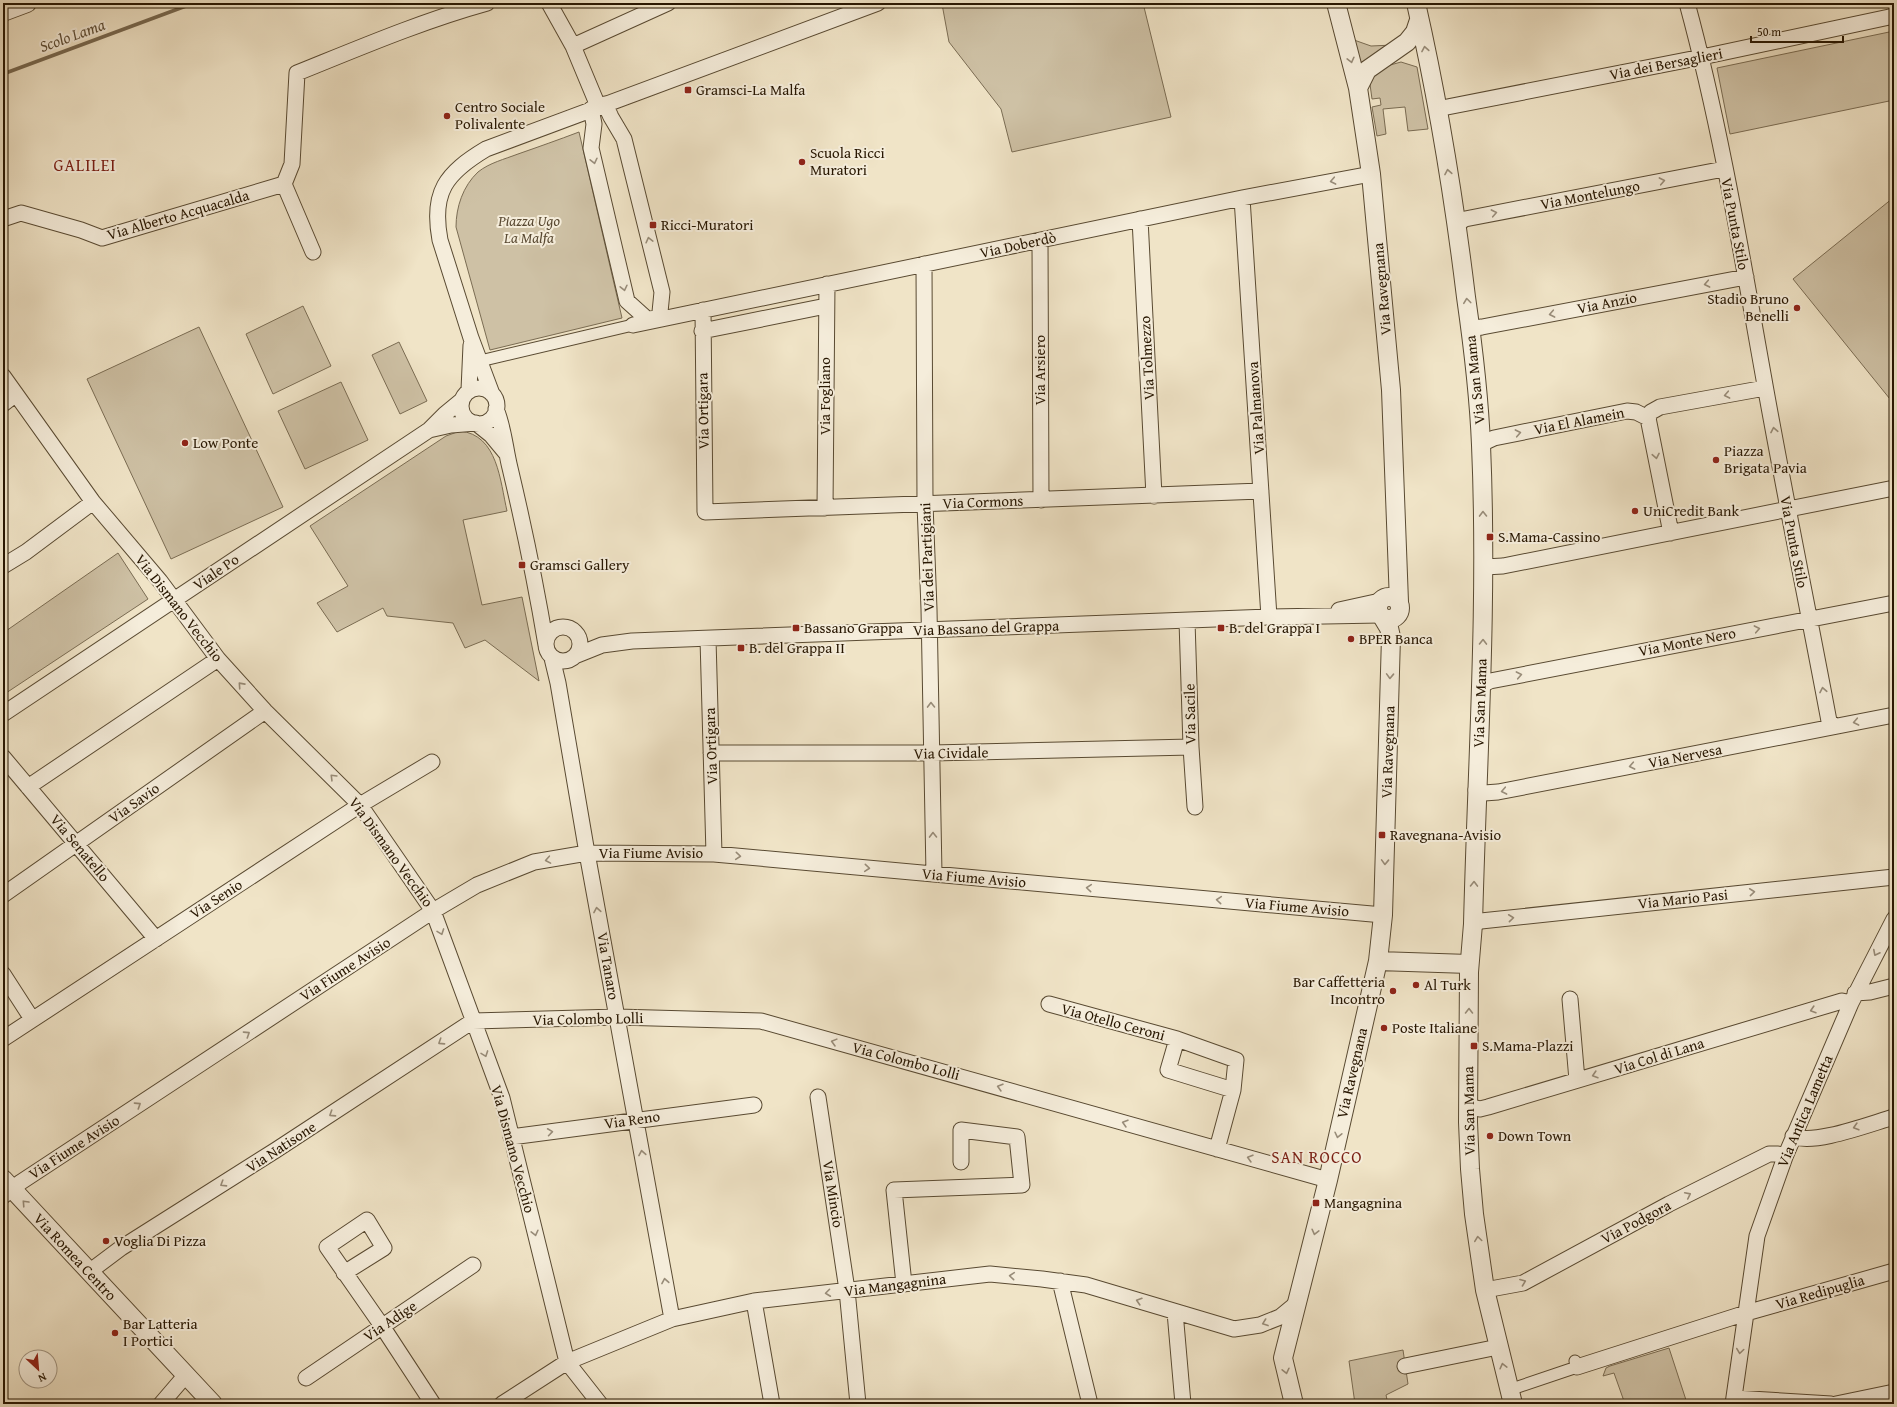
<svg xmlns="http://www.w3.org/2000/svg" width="1897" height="1407" font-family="'Gentium Book Plus',serif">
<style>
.green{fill:#cec1a5;stroke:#7a6c53}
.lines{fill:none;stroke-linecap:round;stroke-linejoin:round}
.stream{stroke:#776850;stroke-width:3.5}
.pedestrian-casing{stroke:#594a32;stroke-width:13}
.minor-casing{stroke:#594a32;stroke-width:17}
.tertiary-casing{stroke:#594a32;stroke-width:20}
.pedestrian{stroke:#f5eddb;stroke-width:11}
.minor{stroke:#f5eddb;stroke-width:15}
.tertiary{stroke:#f5eddb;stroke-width:18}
.oneway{stroke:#988c79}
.poi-dot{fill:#8f2418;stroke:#f5eddb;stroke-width:1.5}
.labels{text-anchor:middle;stroke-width:4;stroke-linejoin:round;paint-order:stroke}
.street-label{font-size:15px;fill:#271601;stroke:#f5eddb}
.poi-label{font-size:15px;fill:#271601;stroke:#f5eddb;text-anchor:start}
.park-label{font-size:15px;font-style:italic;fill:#594932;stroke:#f5eddb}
.water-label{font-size:16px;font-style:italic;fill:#5c4c35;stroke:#f5eddb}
.quarter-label{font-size:17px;letter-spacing:1px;fill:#7a1f14;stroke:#f5eddb}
</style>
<rect width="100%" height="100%" fill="#f0e4c7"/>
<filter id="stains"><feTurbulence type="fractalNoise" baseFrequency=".005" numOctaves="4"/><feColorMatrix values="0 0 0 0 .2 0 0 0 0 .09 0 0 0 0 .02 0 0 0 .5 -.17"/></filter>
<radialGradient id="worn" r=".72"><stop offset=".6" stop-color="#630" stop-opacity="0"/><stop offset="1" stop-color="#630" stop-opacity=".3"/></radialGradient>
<!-- green -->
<path class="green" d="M 1143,3 L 1171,117 L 1012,152 L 1001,109 L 949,42 L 942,4 Z
M 1894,31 L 1894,100 L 1730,134 L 1717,68 Z
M 1354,40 L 1371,46 L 1393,45 L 1357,72 Z
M 1401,62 L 1417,67 L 1428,129 L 1408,131 L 1405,107 L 1383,109 L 1386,134 L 1377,136 L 1372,107 L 1381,105 L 1380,98 L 1372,99 L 1369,77 L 1383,67 Z
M 579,132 L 622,318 L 490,350 L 456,227 C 456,207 463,186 478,172 C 489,163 505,159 518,154 C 538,147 558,140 579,132 Z
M 1893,198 L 1894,199 L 1894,404 L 1793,279 Z
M 303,306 L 331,366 L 273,394 L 246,334 Z
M 199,327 L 283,507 L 171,559 L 87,379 Z
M 399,342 L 427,401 L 400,414 L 372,355 Z
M 341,382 L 368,440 L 305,469 L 278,411 Z
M 460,431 C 498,435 500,481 507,511 L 463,520 L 482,605 L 522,597 L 539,681 L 485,640 L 465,648 L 453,623 L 387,616 L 383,608 L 337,632 L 317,603 L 348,586 L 310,526 L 446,436 Z
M 118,553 L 148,599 L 3,695 L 3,633 Z
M 1669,1348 L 1686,1400 L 1674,1404 L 1625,1404 L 1614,1373 L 1603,1376 L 1606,1368 L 1610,1366 Z
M 1403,1350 L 1408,1384 L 1386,1395 L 1388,1404 L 1355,1404 L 1349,1361 Z"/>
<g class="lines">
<!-- stream -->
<path class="stream" d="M 3,74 L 194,3"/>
<defs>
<path id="pedestrian" d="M 480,361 L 633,325
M 1509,1390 L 1577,1367 L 1575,1361"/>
<path id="minor" d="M 549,3 L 573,46 L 598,106
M 1687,3 C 1721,128 1742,257 1765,385 C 1785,497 1808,609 1829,721 L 1834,726
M 573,46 L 668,3
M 605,104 L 611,117 L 624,139 L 662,292 L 660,312 L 666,318
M 591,109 L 594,124 L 591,148 L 627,301 L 647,319 L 659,318
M 1437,109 L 1702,57 L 1894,16
M 1242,198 L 1269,617
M 3,219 L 21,213 L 81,230 L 102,238 L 284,184
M 1140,219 L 1154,496
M 1457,224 L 1465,219 L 1724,169
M 1040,240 L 1041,500
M 313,252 L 284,184 L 292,164 L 297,73 C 359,48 422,21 487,3
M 924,264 L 925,504 L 929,609 L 934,874
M 703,310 L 705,512 L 1261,491
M 1470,323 L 1475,328 L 1482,327 L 1746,277
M 633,325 L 1242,198 L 1371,174
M 702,331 L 826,306
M 3,376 L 93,502 L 160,581 L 218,659 L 265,711 L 360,805 L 433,911 L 502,1098 L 567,1362 L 600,1404
M461 406a18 18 0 1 1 36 0a18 18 0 1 1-36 0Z
M 469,390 L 471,345
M 492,394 L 471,338 L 440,240 C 431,192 446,173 486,149 L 878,3
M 3,404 L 16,394
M 496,409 C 504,428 505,448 510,468 C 524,527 536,585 546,645
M 1648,418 L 1651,412 L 1660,407 L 1765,388
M 1648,418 L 1671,533
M 429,430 L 451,425 L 476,423 L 491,435 L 506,453
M 1481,444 L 1494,438 L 1627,411 L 1636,412 L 1648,418
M 825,508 L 827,284
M 3,566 L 26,552 L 93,502
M 1484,567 L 1503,566 L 1894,488
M 1339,610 L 1380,601
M 1187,621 L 1191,747 L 1195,807
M546 644a17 17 0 1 1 34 0a17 17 0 1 1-34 0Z
M 708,639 L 714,854
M 577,655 L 602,645 L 632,641 L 1269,617 L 1380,615
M 552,658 L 558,683 L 587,853 L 672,1319
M 1482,685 L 1490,681 L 1894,603
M 3,714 L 429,430 L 445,414 L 462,400
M 711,753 L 932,753 L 1191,747
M 3,757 L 156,939
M 28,787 L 218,659
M 1476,790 L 1484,793 L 1498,792 L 1894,715
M 3,895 L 265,711
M 1473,924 L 1481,921 L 1894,877
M 3,974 L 32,1019
M 1855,993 L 1870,992 L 1894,986
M 1570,999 L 1577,1080
M 1049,1004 L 1177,1039 L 1236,1060 L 1233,1090 L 1217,1149
M 3,1039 L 360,805 L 432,762
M 1177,1039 L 1168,1070 L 1233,1090
M 818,1097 L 847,1290 L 858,1404
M 1468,1106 L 1480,1109 L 1488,1107 L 1842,1001 L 1851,1003
M 1793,1136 C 1813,1146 1872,1123 1894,1117
M 511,1137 L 754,1105
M 3,1196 L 21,1182 L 433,911 L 477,885 L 534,862 L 587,853 L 714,854 L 1383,915
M 89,1272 L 121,1248 L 276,1150 L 473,1021 L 617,1017 L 761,1021 L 1328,1180
M 344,1273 L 384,1248 L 367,1220 L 327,1247 L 382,1326 L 433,1404
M 1060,1281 L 1090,1404
M 904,1284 L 894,1190 L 1022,1185 L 1017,1137 L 961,1130 L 961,1162
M 1485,1290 L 1523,1283 L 1669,1204 L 1769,1154 L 1778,1154 L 1785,1157
M 754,1301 L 772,1404
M 1175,1312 L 1183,1404
M 1405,1366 L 1498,1347
M 1577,1367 L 1746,1313 L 1757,1236 L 1785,1157 L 1851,1003 L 1894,919
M 306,1378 L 473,1265
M 1734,1398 L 1831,1404
M 161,1404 L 185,1376
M 502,1404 L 567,1362 L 672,1319 L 754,1301 L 990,1274 L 1042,1279 L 1086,1285 L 1234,1329 L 1260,1325 L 1280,1317 L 1297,1303
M 1733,1404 L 1746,1313 L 1894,1271
M 1836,1404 L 1894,1392"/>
<path id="tertiary" d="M 1336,3 L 1358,88 L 1371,174 L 1391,390 L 1399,602
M 1416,3 C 1438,100 1454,198 1466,297 C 1473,346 1479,395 1481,445 C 1488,605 1477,764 1473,924 L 1469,972 L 1468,1122 L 1470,1169 L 1474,1214 L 1485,1290 L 1513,1404
M 3,12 L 27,3
M 1358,88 L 1367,70 L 1407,42 L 1415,32 L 1419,20
M1378 608a11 11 0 1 1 22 0a11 11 0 1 1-22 0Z
M 1378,961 L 1469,964
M 3,1179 L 213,1404
M 1294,1404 L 1283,1358 L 1328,1180 L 1378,961 L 1383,915 L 1391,637 L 1389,628 L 1383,618"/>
</defs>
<!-- pedestrian casing -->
<use href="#pedestrian" class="pedestrian-casing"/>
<!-- minor casing -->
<use href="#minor" class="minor-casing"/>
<!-- tertiary casing -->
<use href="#tertiary" class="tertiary-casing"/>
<!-- pedestrian -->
<use href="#pedestrian" class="pedestrian"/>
<!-- minor -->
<use href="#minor" class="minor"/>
<!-- tertiary -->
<use href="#tertiary" class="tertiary"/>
</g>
<!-- one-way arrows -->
<defs><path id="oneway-chevron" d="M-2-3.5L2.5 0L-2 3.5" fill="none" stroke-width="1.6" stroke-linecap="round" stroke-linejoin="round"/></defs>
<g class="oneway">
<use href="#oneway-chevron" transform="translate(1425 49) rotate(-100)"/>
<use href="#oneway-chevron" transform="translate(1351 60) rotate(76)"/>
<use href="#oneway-chevron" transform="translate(594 161) rotate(77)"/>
<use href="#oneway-chevron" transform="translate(1448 172) rotate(-100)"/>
<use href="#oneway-chevron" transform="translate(1333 181) rotate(169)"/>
<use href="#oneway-chevron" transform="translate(1662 181) rotate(-11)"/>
<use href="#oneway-chevron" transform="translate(1494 213) rotate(-11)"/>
<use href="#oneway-chevron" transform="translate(649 240) rotate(-104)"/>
<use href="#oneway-chevron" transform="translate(1707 284) rotate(169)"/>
<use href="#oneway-chevron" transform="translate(624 288) rotate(77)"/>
<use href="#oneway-chevron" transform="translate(1467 301) rotate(-97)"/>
<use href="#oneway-chevron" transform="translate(1552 314) rotate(169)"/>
<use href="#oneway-chevron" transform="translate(1727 395) rotate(169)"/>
<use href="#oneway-chevron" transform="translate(1774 430) rotate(-101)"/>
<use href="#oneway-chevron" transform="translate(1518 433) rotate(-11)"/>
<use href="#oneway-chevron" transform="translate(1656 456) rotate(79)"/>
<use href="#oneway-chevron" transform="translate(1483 514) rotate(-91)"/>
<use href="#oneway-chevron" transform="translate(1757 629) rotate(-11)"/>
<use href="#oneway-chevron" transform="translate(1483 642) rotate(-89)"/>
<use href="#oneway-chevron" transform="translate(1519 675) rotate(-11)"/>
<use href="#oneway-chevron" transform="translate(1390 676) rotate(92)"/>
<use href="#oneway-chevron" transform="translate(241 685) rotate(-132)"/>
<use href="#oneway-chevron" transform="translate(1823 690) rotate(-101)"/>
<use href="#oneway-chevron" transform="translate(931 705) rotate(-91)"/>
<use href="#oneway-chevron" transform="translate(1856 722) rotate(169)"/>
<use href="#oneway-chevron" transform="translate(1632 766) rotate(169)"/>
<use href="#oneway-chevron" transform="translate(333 777) rotate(-135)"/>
<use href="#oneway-chevron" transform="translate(1504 791) rotate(169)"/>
<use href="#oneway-chevron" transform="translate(933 835) rotate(-91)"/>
<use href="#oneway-chevron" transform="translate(738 856) rotate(5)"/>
<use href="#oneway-chevron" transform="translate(548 860) rotate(170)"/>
<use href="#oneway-chevron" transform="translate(1385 862) rotate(92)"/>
<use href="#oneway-chevron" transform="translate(867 868) rotate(5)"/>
<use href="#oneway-chevron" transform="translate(1474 884) rotate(-89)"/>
<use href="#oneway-chevron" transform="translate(1089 888) rotate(-175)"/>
<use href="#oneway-chevron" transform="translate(1752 892) rotate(-6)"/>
<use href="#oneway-chevron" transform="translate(1219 900) rotate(-175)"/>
<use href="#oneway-chevron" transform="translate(597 910) rotate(-100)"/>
<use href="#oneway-chevron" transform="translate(1511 918) rotate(-6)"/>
<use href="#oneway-chevron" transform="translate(441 932) rotate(70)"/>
<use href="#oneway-chevron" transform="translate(1876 953) rotate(117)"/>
<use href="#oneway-chevron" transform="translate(1813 1010) rotate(163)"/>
<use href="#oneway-chevron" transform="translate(1469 1011) rotate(-90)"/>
<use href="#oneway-chevron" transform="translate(247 1034) rotate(-33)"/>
<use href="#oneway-chevron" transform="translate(441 1042) rotate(147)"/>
<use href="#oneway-chevron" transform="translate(834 1042) rotate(-165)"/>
<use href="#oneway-chevron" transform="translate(485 1054) rotate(70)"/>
<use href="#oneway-chevron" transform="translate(1595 1075) rotate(163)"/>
<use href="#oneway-chevron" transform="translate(1000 1087) rotate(-164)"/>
<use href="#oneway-chevron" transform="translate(138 1105) rotate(-33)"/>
<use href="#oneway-chevron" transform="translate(332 1114) rotate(147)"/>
<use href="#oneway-chevron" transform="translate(1125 1123) rotate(-164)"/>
<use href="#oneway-chevron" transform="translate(1856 1127) rotate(164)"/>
<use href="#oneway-chevron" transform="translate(550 1132) rotate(-8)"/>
<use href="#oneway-chevron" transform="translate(1338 1135) rotate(103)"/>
<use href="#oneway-chevron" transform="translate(642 1153) rotate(-100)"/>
<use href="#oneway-chevron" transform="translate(1250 1158) rotate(-164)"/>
<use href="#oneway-chevron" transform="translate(223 1184) rotate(148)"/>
<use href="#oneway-chevron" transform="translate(1688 1195) rotate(-26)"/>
<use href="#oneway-chevron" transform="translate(25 1203) rotate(-133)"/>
<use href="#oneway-chevron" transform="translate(1315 1232) rotate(104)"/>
<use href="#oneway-chevron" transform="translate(535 1233) rotate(76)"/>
<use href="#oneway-chevron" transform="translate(1478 1239) rotate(-98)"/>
<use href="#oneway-chevron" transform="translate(1012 1276) rotate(-175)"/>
<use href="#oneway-chevron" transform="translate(665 1281) rotate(-100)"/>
<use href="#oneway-chevron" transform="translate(1523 1282) rotate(-21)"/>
<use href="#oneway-chevron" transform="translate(828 1293) rotate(173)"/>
<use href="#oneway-chevron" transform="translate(1139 1301) rotate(-163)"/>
<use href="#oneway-chevron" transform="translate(1265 1323) rotate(160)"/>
<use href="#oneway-chevron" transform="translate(1740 1351) rotate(98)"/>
<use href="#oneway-chevron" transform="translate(1503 1366) rotate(-104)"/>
<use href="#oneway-chevron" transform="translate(1286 1371) rotate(77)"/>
</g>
<!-- markers -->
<g class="poi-dot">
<rect x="684" y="86" width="8" height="8" rx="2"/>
<circle cx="447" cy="116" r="4"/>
<circle cx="802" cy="162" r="4"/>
<rect x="649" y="221" width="8" height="8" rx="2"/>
<circle cx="1797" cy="308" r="4"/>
<circle cx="185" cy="443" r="4"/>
<circle cx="1716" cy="460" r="4"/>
<circle cx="1635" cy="511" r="4"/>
<rect x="1486" y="533" width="8" height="8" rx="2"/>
<rect x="518" y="561" width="8" height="8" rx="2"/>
<rect x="792" y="624" width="8" height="8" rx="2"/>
<rect x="1217" y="624" width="8" height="8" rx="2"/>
<circle cx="1351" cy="639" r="4"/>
<rect x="737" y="644" width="8" height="8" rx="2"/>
<rect x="1378" y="831" width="8" height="8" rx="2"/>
<circle cx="1416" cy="985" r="4"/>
<circle cx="1393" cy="991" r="4"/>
<circle cx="1384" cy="1028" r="4"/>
<rect x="1470" y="1042" width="8" height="8" rx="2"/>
<circle cx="1490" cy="1136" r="4"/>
<rect x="1312" y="1199" width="8" height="8" rx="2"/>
<circle cx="106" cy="1241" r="4"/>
<circle cx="115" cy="1333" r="4"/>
</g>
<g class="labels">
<!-- street labels -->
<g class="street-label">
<text transform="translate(1666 64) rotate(-11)" y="5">Via dei Bersaglieri</text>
<text transform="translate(1590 195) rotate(-11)" y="5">Via Montelungo</text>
<text transform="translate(178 215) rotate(-16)" y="5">Via Alberto Acquacalda</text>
<text transform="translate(1735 224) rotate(79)" y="5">Via Punta Stilo</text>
<text transform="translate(1018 245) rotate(-12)" y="5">Via Doberdò</text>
<text transform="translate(1382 289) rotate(-95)" y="5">Via Ravegnana</text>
<text transform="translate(1607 303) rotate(-11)" y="5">Via Anzio</text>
<text transform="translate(1147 358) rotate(-93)" y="5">Via Tolmezzo</text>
<text transform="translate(1040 370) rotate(-90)" y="5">Via Arsiero</text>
<text transform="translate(1475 380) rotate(-96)" y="5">Via San Mama</text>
<text transform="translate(825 396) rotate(-90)" y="5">Via Fogliano</text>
<text transform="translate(1256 408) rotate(-94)" y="5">Via Palmanova</text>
<text transform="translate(703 411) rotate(-91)" y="5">Via Ortigara</text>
<text transform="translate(1579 421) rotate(-11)" y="5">Via El Alamein</text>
<text transform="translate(983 502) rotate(-2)" y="5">Via Cormons</text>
<text transform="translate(1794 542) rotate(79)" y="5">Via Punta Stilo</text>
<text transform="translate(927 557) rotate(-92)" y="5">Via dei Partigiani</text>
<text transform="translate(216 572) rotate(-34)" y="5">Viale Po</text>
<text transform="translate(179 608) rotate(52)" y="5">Via Dismano Vecchio</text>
<text transform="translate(986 628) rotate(-2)" y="5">Via Bassano del Grappa</text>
<text transform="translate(1687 642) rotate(-11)" y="5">Via Monte Nero</text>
<text transform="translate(1480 703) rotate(-88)" y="5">Via San Mama</text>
<text transform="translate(1190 714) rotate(-91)" y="5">Via Sacile</text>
<text transform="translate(711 746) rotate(-92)" y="5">Via Ortigara</text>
<text transform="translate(1388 752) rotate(-88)" y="5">Via Ravegnana</text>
<text transform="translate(951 753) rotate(-1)" y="5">Via Cividale</text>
<text transform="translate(1685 756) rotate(-11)" y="5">Via Nervesa</text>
<text transform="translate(134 803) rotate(-35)" y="5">Via Savio</text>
<text transform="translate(80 848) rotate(50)" y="5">Via Senatello</text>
<text transform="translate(391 852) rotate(54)" y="5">Via Dismano Vecchio</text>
<text x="651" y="858">Via Fiume Avisio</text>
<text transform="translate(974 878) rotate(5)" y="5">Via Fiume Avisio</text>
<text transform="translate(216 899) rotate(-33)" y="5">Via Senio</text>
<text transform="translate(1683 899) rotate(-6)" y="5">Via Mario Pasi</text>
<text transform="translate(1297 907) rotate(5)" y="5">Via Fiume Avisio</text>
<text transform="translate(608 966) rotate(80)" y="5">Via Tanaro</text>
<text transform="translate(345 969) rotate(-33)" y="5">Via Fiume Avisio</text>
<text transform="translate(588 1019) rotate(-1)" y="5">Via Colombo Lolli</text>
<text transform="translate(1113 1022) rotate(15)" y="5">Via Otello Ceroni</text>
<text transform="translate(1659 1056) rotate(-17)" y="5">Via Col di Lana</text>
<text transform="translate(906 1061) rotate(15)" y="5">Via Colombo Lolli</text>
<text transform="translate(1352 1073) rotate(-77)" y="5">Via Ravegnana</text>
<text transform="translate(1469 1111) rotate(-91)" y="5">Via San Mama</text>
<text transform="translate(1805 1111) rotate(-67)" y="5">Via Antica Lametta</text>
<text transform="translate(632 1120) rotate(-8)" y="5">Via Reno</text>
<text transform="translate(74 1147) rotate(-33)" y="5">Via Fiume Avisio</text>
<text transform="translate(281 1147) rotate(-33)" y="5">Via Natisone</text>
<text transform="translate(513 1149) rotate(75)" y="5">Via Dismano Vecchio</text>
<text transform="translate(833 1194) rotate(81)" y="5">Via Mincio</text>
<text transform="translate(1636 1222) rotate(-28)" y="5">Via Podgora</text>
<text transform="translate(75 1257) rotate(47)" y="5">Via Romea Centro</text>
<text transform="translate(895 1285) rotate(-7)" y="5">Via Mangagnina</text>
<text transform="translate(1820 1292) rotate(-16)" y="5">Via Redipuglia</text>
<text transform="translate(390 1321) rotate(-34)" y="5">Via Adige</text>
</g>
<!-- poi labels -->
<g class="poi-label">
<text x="696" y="95">Gramsci-La Malfa</text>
<text x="455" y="112">Centro Sociale<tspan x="455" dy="17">Polivalente</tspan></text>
<text x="810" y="158">Scuola Ricci<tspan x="810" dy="17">Muratori</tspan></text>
<text x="661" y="230">Ricci-Muratori</text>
<text x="1789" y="304" text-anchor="end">Stadio Bruno<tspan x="1789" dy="17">Benelli</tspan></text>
<text x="193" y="448">Low Ponte</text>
<text x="1724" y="456">Piazza<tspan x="1724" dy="17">Brigata Pavia</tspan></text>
<text x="1643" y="516">UniCredit Bank</text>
<text x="1498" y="542">S.Mama-Cassino</text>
<text x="530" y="570">Gramsci Gallery</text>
<text x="804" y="633">Bassano Grappa</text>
<text x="1229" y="633">B. del Grappa I</text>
<text x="1359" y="644">BPER Banca</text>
<text x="749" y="653">B. del Grappa II</text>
<text x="1390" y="840">Ravegnana-Avisio</text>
<text x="1385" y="987" text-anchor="end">Bar Caffetteria<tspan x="1385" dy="17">Incontro</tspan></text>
<text x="1424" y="990">Al Turk</text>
<text x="1392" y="1033">Poste Italiane</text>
<text x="1482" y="1051">S.Mama-Plazzi</text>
<text x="1498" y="1141">Down Town</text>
<text x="1324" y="1208">Mangagnina</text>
<text x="114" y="1246">Voglia Di Pizza</text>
<text x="123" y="1329">Bar Latteria<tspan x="123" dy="17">I Portici</tspan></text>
</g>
<!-- park labels -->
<g class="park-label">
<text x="529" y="226">Piazza Ugo<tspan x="529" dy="17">La Malfa</tspan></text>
</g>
<!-- water labels -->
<g class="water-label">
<text transform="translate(72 35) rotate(-20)" y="6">Scolo Lama</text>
</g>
<!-- quarter labels -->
<g class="quarter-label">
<text x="85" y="171">GALILEI</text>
<text x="1317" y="1163">SAN ROCCO</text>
</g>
</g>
<!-- margin -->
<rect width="1897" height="1407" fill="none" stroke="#f0e4c7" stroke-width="16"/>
<rect x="4" y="4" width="1889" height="1399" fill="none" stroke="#271601" stroke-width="2"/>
<rect x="8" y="8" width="1881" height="1391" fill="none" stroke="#271601"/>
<!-- north arrow -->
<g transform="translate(38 1369) rotate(154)"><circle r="19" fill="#f5eddb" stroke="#a39784"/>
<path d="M0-3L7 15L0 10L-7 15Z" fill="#8f2418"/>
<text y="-6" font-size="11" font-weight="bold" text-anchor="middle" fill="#271601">N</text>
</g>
<!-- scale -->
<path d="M1751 36v6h92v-6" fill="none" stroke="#271601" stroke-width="2"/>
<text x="1757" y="36" font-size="12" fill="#271601" stroke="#f5eddb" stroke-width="3" paint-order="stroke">50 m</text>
<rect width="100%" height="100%" filter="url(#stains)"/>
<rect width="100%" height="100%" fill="url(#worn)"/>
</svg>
